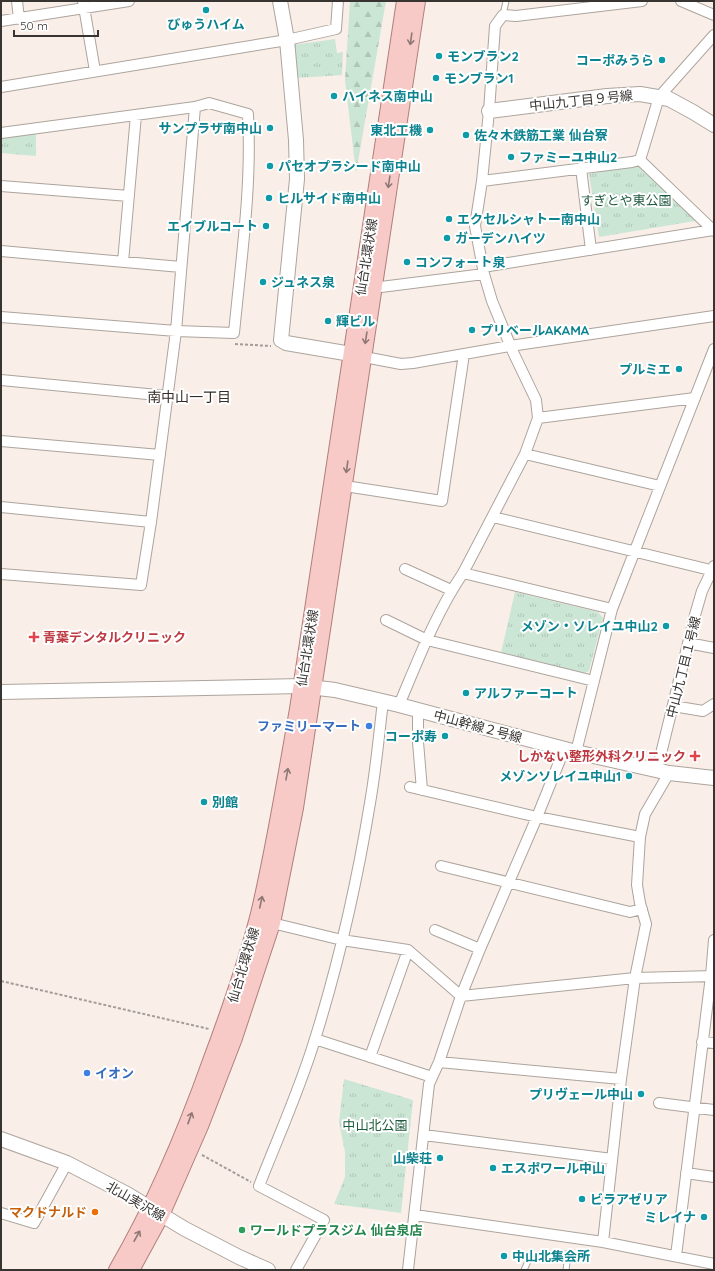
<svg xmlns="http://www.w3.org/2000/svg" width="715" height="1271" font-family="Quicksand,'Noto Sans JP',sans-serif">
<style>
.forest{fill:url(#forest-firs)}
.park{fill:url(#park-tufts)}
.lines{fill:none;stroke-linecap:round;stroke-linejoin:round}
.lane-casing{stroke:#ada49d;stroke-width:7}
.street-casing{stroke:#ada49d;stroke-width:12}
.secondary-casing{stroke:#ada49d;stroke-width:16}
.primary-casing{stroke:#b07e7a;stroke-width:18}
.path{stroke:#a39c97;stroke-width:2;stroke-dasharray:3 2;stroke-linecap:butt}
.lane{stroke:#fff;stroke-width:5}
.street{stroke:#fff;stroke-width:10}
.secondary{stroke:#fff;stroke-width:14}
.primary{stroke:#f7cac7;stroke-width:16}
.oneway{stroke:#8e7875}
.culture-dot{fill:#0f9aa8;stroke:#fff;stroke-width:1.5}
.health-dot{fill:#e0444e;stroke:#fff;stroke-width:1.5}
.shop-dot{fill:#3f7fe0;stroke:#fff;stroke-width:1.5}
.food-dot{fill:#e8710a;stroke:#fff;stroke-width:1.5}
.leisure-dot{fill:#2e9e5b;stroke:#fff;stroke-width:1.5}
.labels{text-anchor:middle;stroke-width:4;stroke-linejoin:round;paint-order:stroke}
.culture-label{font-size:13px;font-weight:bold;fill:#0d838f;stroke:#fff;text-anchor:start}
.street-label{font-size:13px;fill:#383432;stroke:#fff}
.park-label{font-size:13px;fill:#1e5a3c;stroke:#fff}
.health-label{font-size:13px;font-weight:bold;fill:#be3a42;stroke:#fff;text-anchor:start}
.shop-label{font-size:13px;font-weight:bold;fill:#366cbe;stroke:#fff;text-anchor:end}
.food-label{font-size:13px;font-weight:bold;fill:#c56008;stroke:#fff;text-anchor:end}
.leisure-label{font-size:13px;font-weight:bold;fill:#27864d;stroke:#fff;text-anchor:start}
.neighbourhood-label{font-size:14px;fill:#352e28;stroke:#fff}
</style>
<defs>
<pattern id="forest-firs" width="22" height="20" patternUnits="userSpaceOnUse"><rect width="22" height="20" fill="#cbe6d5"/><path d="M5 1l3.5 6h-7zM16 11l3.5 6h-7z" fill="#afc6b7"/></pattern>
<pattern id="park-tufts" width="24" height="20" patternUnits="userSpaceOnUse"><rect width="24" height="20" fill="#cbe6d5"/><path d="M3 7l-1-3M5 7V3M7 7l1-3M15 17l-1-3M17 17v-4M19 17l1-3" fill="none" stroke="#afc6b7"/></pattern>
</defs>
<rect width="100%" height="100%" fill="#f9efe8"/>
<!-- forest -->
<path class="forest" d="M 350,1 L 386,1 L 356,173 L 345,80 Z"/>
<!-- park -->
<path class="park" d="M 335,39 L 337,53 L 343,52 L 342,75 L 297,78 L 293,45 Z
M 36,133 L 36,156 L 1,153 L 1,138 Z
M 637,165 L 694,217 L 695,221 L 599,237 L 589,174 Z
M 515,592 L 598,612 L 603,618 L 589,671 L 581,675 L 501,653 Z
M 344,1079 L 413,1100 L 401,1213 L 334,1204 L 345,1177 L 345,1152 L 339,1122 Z"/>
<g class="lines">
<defs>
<path id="lane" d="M 503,15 L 506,1
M 524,1270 L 530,1257 L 542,1254 L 568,1254 L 566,1270"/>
<path id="street" d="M 17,1 L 19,19
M 83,1 L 95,71
M 681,1 L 714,15
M 1,21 L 129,1
M 1,87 L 287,40 L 336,29 L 338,1
M 1,133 L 195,107 L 209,103 L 248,114 C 252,187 241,260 234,333 L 176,331 L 1,317
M 640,160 L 714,231
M 581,168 L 591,250
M 482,181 L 632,162 L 640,160 L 659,97 L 714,35
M 1,186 L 129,196
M 1,251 L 181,267
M 123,262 L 136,115
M 483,267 L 713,230
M 373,288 L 484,274
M 359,356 L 401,364 L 413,363 L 510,346 L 714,316
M 1,380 L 168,396
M 538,418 L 695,398
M 1,441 L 160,455
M 525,454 L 660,486
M 345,486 L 442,501 L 464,354
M 1,507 L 151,522
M 493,517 L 714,571
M 405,569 L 451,590
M 463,573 L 612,609
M 1,574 L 141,585 L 151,522 L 176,331 L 195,107
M 386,620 L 427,640 L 594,681
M 688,643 L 714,648
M 399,705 C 418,660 436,613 463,573 L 525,454 L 538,418 L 536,400 L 513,352 L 492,301 L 484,274 L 475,226 L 482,181 L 489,111 L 495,26 L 503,15 L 516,16 L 642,1
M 673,706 L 703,711 L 714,704
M 418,710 L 418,742 L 422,790
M 576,752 L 612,609 L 714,349
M 657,770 L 695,615 L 702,591 L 714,566
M 410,787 L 537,817 L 640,837
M 441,866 L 630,912 L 642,909
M 272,923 L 342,940 L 408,950 L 461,996 L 635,978 L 714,976
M 435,930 L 480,949
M 315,1039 L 432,1077
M 702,1042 L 714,1043
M 370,1057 L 408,950
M 439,1062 L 621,1079
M 659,1103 L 714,1110
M 424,1135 L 612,1159
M 686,1173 L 714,1177
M 1,1213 L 34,1223 L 67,1163
M 415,1215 L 603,1242 L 714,1264
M 603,1242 L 621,1079 L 635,978 L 646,924 L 640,903 L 637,885 L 640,837 L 645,814 L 669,773
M 676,1256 L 711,976 L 714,940
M 296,1270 L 324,1220 L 259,1186 C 278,1137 300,1089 315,1039 C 339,962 357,882 370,803 C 376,769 379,735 383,701
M 408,1270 L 429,1084 L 439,1062 L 461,996 L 480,949 L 537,817 L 564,750"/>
<path id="secondary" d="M 280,1 L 287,40 L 296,140 L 297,179 L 281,340 L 286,343 L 351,354
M 489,111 L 607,96 L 640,94 L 669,99 L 693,112 L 714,125
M 1,692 L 301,686 L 335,690 L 399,705 L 576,752 L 669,773 L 714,778
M 1,1139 L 67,1163 L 127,1194 L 185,1229 L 239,1257 L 268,1270"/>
<path id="primary" d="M 117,1270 C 156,1203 185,1134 211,1061 C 229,1013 246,964 259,914 C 275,846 286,777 298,709 L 405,1
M 131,1270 L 161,1215 L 200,1126 L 234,1038 L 272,923 L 295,808 L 417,1"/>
</defs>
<!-- lane casing -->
<use href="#lane" class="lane-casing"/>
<!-- street casing -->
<use href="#street" class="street-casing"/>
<!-- secondary casing -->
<use href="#secondary" class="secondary-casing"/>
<!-- primary casing -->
<use href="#primary" class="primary-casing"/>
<!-- path -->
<path class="path" d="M 235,344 L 271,346
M 1,981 L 209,1029
M 202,1155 L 251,1182"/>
<!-- lane -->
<use href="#lane" class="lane"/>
<!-- street -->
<use href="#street" class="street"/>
<!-- secondary -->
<use href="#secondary" class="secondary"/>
<!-- primary -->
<use href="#primary" class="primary"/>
</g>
<!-- one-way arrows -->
<defs><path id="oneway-shaft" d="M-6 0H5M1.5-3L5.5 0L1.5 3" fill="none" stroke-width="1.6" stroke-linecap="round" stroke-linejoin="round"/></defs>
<g class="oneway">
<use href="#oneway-shaft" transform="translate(411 39) rotate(98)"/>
<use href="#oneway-shaft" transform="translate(389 182) rotate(99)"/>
<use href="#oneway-shaft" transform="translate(366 338) rotate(99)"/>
<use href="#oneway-shaft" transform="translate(347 467) rotate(98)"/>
<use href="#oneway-shaft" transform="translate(287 774) rotate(-80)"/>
<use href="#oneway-shaft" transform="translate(261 902) rotate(-78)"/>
<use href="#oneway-shaft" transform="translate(190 1118) rotate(-70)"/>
<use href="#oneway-shaft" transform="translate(137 1236) rotate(-61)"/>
</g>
<!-- markers -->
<g class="culture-dot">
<circle cx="206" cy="10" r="4"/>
<circle cx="439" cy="56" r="4"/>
<circle cx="662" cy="60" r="4"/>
<circle cx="436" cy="78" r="4"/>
<circle cx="334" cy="96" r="4"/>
<circle cx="270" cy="128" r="4"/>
<circle cx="430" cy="130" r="4"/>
<circle cx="466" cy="135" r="4"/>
<circle cx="511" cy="157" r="4"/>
<circle cx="270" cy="166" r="4"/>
<circle cx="269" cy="198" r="4"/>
<circle cx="449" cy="219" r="4"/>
<circle cx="266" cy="226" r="4"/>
<circle cx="447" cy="238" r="4"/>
<circle cx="407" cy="262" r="4"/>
<circle cx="263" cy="282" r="4"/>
<circle cx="328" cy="321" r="4"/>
<circle cx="472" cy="330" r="4"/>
<circle cx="679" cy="369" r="4"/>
<circle cx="666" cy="626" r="4"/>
<circle cx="466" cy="693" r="4"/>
<circle cx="445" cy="736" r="4"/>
<circle cx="629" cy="776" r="4"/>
<circle cx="204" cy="802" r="4"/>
<circle cx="641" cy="1094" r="4"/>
<circle cx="440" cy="1158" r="4"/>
<circle cx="493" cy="1168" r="4"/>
<circle cx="582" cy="1199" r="4"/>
<circle cx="704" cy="1217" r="4"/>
<circle cx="504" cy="1256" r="4"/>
</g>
<g class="health-dot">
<path d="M32 631h4v4h4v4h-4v4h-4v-4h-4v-4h4z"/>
<path d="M693 750h4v4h4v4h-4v4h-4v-4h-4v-4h4z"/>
</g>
<g class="shop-dot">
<circle cx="369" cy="726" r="4"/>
<circle cx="87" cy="1073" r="4"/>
</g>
<circle class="food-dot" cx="95" cy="1212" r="4"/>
<circle class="leisure-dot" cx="242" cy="1230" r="4"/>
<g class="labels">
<!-- culture labels -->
<g class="culture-label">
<text x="206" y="29" text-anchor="middle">びゅうハイム</text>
<text x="447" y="61">モンブラン2</text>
<text x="654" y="65" text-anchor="end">コーポみうら</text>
<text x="444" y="83">モンブラン1</text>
<text x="342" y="101">ハイネス南中山</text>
<text x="262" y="133" text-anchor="end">サンプラザ南中山</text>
<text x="422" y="135" text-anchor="end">東北工機</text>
<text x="474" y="140">佐々木鉄筋工業 仙台寮</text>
<text x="519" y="162">ファミーユ中山2</text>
<text x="278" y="171">パセオプラシード南中山</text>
<text x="277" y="203">ヒルサイド南中山</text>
<text x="457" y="224">エクセルシャトー南中山</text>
<text x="258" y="231" text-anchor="end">エイブルコート</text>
<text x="455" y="243">ガーデンハイツ</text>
<text x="415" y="267">コンフォート泉</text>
<text x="271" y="287">ジュネス泉</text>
<text x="336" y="326">輝ビル</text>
<text x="480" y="335">プリベールAKAMA</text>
<text x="671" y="374" text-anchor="end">プルミエ</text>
<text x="658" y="631" text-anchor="end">メゾン・ソレイユ中山2</text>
<text x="474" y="698">アルファーコート</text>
<text x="437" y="741" text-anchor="end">コーポ寿</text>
<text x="621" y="781" text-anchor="end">メゾンソレイユ中山1</text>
<text x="212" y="807">別館</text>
<text x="633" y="1099" text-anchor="end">プリヴェール中山</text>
<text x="432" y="1163" text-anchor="end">山柴荘</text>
<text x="501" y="1173">エスポワール中山</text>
<text x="590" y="1204">ビラアゼリア</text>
<text x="696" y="1222" text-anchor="end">ミレイナ</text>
<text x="512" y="1261">中山北集会所</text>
</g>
<!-- street labels -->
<g class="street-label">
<text transform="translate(581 100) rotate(-6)" y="5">中山九丁目９号線</text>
<text transform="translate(366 257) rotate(-81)" y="5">仙台北環状線</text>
<text transform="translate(307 648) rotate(-81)" y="5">仙台北環状線</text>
<text transform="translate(683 667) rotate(-76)" y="5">中山九丁目１号線</text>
<text transform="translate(478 726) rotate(15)" y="5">中山幹線２号線</text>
<text transform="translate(243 965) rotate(-73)" y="5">仙台北環状線</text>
<text transform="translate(136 1201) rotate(30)" y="5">北山実沢線</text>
</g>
<!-- park labels -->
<g class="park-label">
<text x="626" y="205">すぎとや東公園</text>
<text x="375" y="1130">中山北公園</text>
</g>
<!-- health labels -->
<g class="health-label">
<text x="43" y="642">青葉デンタルクリニック</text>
<text x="686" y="761" text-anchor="end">しかない整形外科クリニック</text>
</g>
<!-- shop labels -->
<g class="shop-label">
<text x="361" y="731">ファミリーマート</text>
<text x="95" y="1078" text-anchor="start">イオン</text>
</g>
<!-- food labels -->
<g class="food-label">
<text x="87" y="1217">マクドナルド</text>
</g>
<!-- leisure labels -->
<g class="leisure-label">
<text x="250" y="1235">ワールドプラスジム 仙台泉店</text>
</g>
<!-- neighbourhood labels -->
<g class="neighbourhood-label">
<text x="189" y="402">南中山一丁目</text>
</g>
</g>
<!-- border -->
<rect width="715" height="1271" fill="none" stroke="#383432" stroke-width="4"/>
<!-- scale -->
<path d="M14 30v6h84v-6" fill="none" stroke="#383432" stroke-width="2"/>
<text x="20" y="30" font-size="12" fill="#383432" stroke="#ffffff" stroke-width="3" paint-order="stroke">50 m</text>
</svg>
